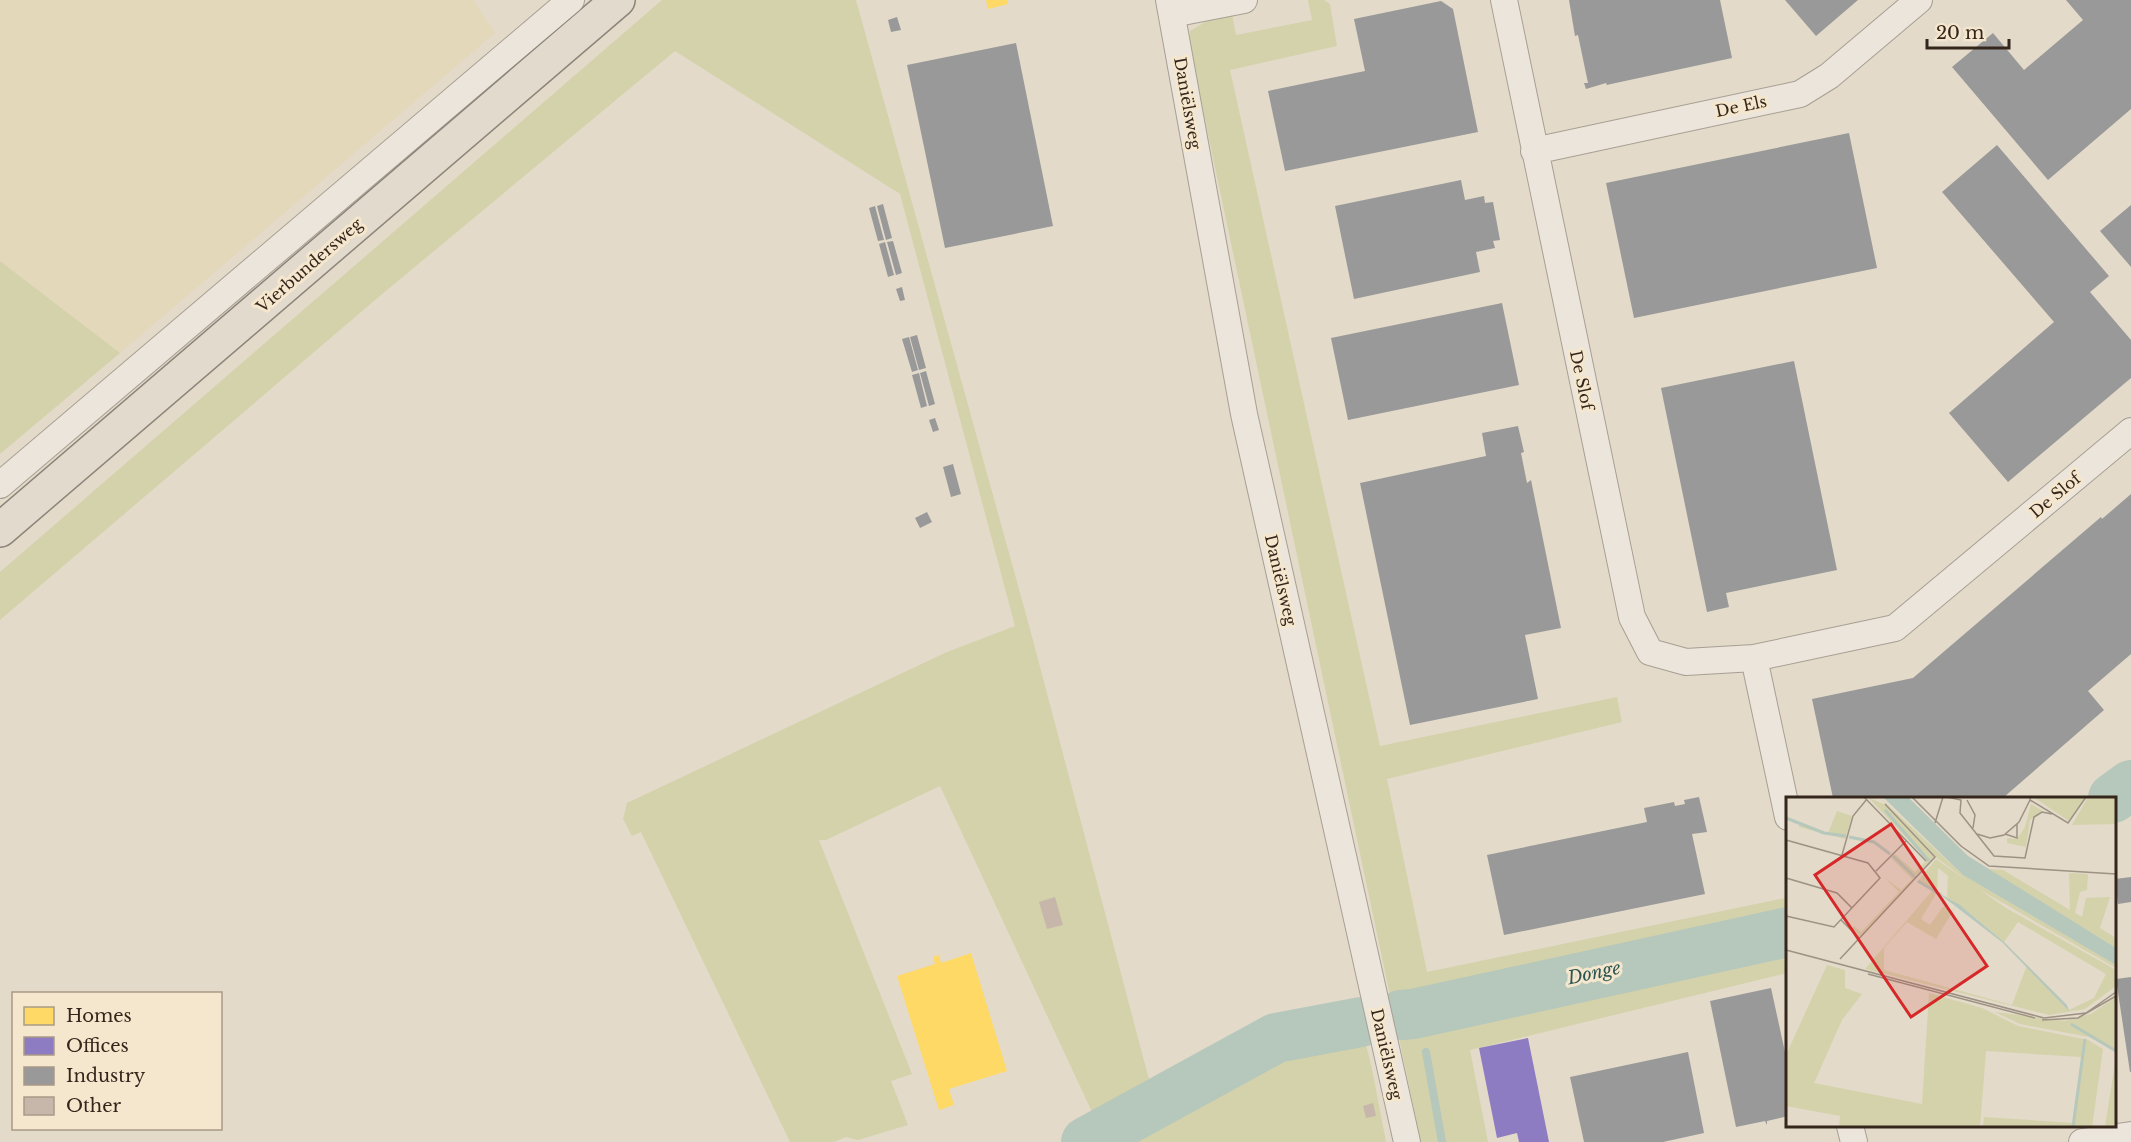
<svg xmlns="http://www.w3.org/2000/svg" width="2131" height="1142" font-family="'Libre Baskerville',serif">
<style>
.farmland{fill:#e3d8b9}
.green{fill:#d4d2ab}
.water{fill:#b6c7bb}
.homes{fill:#ffd966}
.offices{fill:#8e7cc3}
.industry{fill:#999}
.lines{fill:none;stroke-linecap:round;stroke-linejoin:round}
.stream{stroke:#b6c7bb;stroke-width:8}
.river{stroke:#b6c7bb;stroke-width:50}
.building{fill:#c6b7aa}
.minor-casing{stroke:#a89f93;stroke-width:28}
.primary-casing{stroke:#8d847a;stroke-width:36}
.minor{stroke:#ebe5db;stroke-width:26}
.primary{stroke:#e2dacc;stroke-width:33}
.labels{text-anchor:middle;stroke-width:6;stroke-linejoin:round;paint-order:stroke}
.street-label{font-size:16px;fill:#35261c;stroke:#f5e7ce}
.water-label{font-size:18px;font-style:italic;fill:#2b5550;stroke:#f5e7ce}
.inset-river{fill:none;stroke:#b6c7bb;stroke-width:3}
.inset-road{fill:none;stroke:#9d9284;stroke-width:1.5}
.view{fill:#d62828;fill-opacity:0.15;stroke:#d62828;stroke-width:3}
.inset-edge{fill:none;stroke:#35261c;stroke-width:3}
</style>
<rect width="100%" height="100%" fill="#e3dac9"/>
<!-- farmland -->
<path class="farmland" d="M 0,0 L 473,0 L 495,33 L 120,353 L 0,261 Z"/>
<!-- green -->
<path class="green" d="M 662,0 L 856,0 L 1030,629 L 1147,1072 L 1158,1107 L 1292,1034 L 1360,1020 L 1372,1069 L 1386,1142 L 1106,1142 L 940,786 L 826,840 L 819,840 L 912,1074 L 891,1081 L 908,1125 L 858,1140 L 846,1137 L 834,1142 L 790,1142 L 641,832 L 632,836 L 623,819 L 627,803 L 947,652 L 1015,626 L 900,194 L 675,51 L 381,295 L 0,620 L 0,572 Z
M 1308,0 L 1324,0 L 1330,4 L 1337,46 L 1230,70 L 1380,746 L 1617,697 L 1622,722 L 1387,779 L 1427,972 L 1785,898 L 1788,917 L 1787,973 L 1470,1050 L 1488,1142 L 1421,1142 L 1190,49 L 1190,31 L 1205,22 L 1232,14 L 1236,35 L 1312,20 Z
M 0,261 L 120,353 L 0,454 Z"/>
<!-- water -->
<path class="water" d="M 1097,1125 L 1106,1142 L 1064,1142 Z"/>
<!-- homes -->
<path class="homes" d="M 986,0 L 1007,0 L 1008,4 L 988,9 Z
M 971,953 L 1007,1071 L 949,1089 L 954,1105 L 939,1110 L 897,976 L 935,964 L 933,957 L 939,955 L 941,963 Z"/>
<!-- offices -->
<path class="offices" d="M 1528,1038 L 1549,1142 L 1519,1142 L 1517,1133 L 1497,1138 L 1479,1048 Z"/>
<!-- industry -->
<path class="industry" d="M 1569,0 L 1720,0 L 1732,58 L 1611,84 L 1607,85 L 1606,83 L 1586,89 L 1584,83 L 1588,83 L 1578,35 L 1575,36 Z
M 1785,0 L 1858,0 L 1816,36 Z
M 2066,0 L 2131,0 L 2131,109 L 2048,180 L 1952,67 L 1993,33 L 2024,70 L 2083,20 Z
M 1441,1 L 1453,9 L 1478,132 L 1285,171 L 1268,91 L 1365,71 L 1354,19 Z
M 897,17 L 901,30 L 891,32 L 888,20 Z
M 1016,43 L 1053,226 L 945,248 L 907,65 Z
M 1849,133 L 1877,268 L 1634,318 L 1606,183 Z
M 1997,145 L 2109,276 L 2090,292 L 2131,340 L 2131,378 L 2008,482 L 1949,413 L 2054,322 L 1942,192 Z
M 1461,180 L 1465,200 L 1484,196 L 1485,203 L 1493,202 L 1500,240 L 1493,241 L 1495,248 L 1476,252 L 1480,272 L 1354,299 L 1335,206 Z
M 883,204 L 892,238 L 886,240 L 877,206 Z
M 2131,205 L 2131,267 L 2100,231 Z
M 875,206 L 884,240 L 878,241 L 869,208 Z
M 893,241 L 902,273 L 896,275 L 887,242 Z
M 885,242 L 894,275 L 888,277 L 879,244 Z
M 902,287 L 905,300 L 900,301 L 896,289 Z
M 1502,303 L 1519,385 L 1348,420 L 1331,338 Z
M 917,335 L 926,368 L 919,370 L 910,337 Z
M 909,337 L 918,370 L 912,372 L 902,339 Z
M 1794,361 L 1837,570 L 1726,593 L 1729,607 L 1707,612 L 1661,388 Z
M 926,371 L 935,404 L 929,406 L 920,373 Z
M 919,373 L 927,406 L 921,408 L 912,375 Z
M 935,418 L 939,430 L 933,432 L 929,420 Z
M 1518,426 L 1524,452 L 1521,453 L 1527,483 L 1531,480 L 1561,628 L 1525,635 L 1538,699 L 1410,725 L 1360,483 L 1486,456 L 1482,433 Z
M 953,464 L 961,494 L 951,497 L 943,467 Z
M 2131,494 L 2131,654 L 2088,691 L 2104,710 L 2004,797 L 1994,798 L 1833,798 L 1812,699 L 1913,678 L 2101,517 L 2102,519 Z
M 927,512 L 932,522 L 920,528 L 915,518 Z
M 1699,797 L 1707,832 L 1692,834 L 1705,894 L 1504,935 L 1487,855 L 1647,822 L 1644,808 L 1674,802 L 1675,806 L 1685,804 L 1684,800 Z
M 2131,877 L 2131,902 L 2118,904 L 2115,879 Z
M 2131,977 L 2131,1072 L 2130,1072 L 2116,979 Z
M 1771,988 L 1788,1066 L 1788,1116 L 1767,1121 L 1767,1125 L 1765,1121 L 1736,1127 L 1710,1001 Z
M 1688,1052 L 1704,1133 L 1663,1142 L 1584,1142 L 1570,1077 Z"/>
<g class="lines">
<!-- stream -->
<path class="stream" d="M 1426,1052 L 1442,1142"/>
<!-- river -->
<path class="river" d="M 2113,798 L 2131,785
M 1401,1015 L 1413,1014 L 1788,932
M 1086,1142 L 1276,1038 L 1361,1022"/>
</g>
<!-- building -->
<path class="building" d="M 1055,897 L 1063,925 L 1047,929 L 1039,902 Z
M 1373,1103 L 1376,1116 L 1366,1118 L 1363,1106 Z"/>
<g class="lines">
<defs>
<path id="minor" d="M 1169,0 L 1244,414 L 1407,1142
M 1504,0 L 1632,617 L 1650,652 L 1686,662 L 1754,658 L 1895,628 L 2131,431
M 1172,14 L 1244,0
M 1534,151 L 1800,94 L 1829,76 L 1919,0
M 0,485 L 571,0
M 1754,658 L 1788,817
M 1850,1126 L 1854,1142
M 2082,1142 L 2131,1135"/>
<path id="primary" d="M 0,530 L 618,0"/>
</defs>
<!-- minor casing -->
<use href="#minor" class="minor-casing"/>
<!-- primary casing -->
<use href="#primary" class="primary-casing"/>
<!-- minor -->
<use href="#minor" class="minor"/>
<!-- primary -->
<use href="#primary" class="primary"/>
</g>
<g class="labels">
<!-- street labels -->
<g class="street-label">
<text transform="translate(1188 103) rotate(80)" y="6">Daniëlsweg</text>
<text transform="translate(1741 106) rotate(-12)" y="6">De Els</text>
<text transform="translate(309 265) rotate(-41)" y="6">Vierbundersweg</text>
<text transform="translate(1582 380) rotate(78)" y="6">De Slof</text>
<text transform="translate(2055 495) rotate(-40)" y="6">De Slof</text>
<text transform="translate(1281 580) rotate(77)" y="6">Daniëlsweg</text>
<text transform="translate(1387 1054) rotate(77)" y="6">Daniëlsweg</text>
</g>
<!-- water labels -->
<g class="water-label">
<text transform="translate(1594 973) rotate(-12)" y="6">Donge</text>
</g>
</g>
<!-- overview -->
<g transform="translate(1786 797)">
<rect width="330" height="330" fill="#e3dac9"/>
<path d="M 93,0 L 177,78 L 330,168 L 330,171 L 191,91 L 151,61 ZM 247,0 L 299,0 L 283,24 ZM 302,0 L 330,0 L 330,27 L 286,28 ZM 83,1 L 100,8 L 148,60 L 74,140 L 66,131 L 68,129 L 75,135 L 113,95 L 99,81 L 115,93 L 126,82 L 105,61 L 109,57 L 129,75 L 141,63 ZM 245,7 L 257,14 L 244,23 L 240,50 L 221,46 L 221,41 L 231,42 L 239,30 ZM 51,14 L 66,19 L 59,42 L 13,30 L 13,27 L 42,36 ZM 150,62 L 220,111 L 330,173 L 330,189 L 299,212 L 263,218 L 79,172 L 146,94 L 132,84 ZM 152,71 L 162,79 L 161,100 L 183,115 L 218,145 L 232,125 L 320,177 L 308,201 L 283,213 L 241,168 L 226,208 L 98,173 L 98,151 L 121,125 L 150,142 L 171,107 L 166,114 L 159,109 L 156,111 L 144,128 L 135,122 L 151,95 ZM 202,72 L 217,73 L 284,113 L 283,76 L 302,77 L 301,93 L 294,95 L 289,116 L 296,120 L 300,101 L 324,100 L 314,131 L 330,141 L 330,151 ZM 41,168 L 59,173 L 59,191 L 76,197 L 56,223 L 28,286 L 136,307 L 143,196 L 196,211 L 232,229 L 302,243 L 317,252 L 306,330 L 197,330 L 198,320 L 287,326 L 296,260 L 200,254 L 194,330 L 53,330 L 54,319 L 0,309 L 0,258 ZM 330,200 L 330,254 L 303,240 L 234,227 L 209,215 L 279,224 L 305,217 ZM 330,259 L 330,330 L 319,330 Z" fill="#d4d2ab" fill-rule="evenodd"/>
<path d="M 97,0 L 122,0 L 182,59 L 330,151 L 330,168 L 177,78 ZM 151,95 L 174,108 L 218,145 L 281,208 L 283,214 L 217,146 Z" fill="#b6c7bb"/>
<path class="inset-river" d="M 99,13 L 143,64M 0,21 L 38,36 L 60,39M 63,40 L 88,45 L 104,57M 107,59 L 130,81M 132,84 L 155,98M 285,227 L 330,254M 287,330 L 299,242"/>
<path class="inset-road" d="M 78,0 L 140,64M 126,0 L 175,49 L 203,69 L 330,77M 161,0 L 175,3 L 174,16 L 208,59 L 239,61 L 248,20 L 256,15 L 266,17M 244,0 L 244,3 L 282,26 L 300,0M 181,3 L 189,18 L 187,31M 149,26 L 157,0M 191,37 L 204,41 L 218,38 L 233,25 L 244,3M 219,37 L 231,41 L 231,27M 0,43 L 82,66 L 94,81 L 48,130 L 0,119M 56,58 L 67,19 L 81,2M 90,74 L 120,44M 0,81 L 51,96 L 66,111M 55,123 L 73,141M 0,153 L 258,221 L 300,216 L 330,195M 54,162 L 149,60 L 99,7M 82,177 L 249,221M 256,223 L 292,221 L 330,199"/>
<path class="view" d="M 105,27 L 201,169 L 125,220 L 29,78 Z"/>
<rect width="330" height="330" class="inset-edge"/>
</g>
<!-- legend -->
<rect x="12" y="992" width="210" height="138" fill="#f5e7ce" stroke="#a89a87" stroke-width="1.5"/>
<rect x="24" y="1007" width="30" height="18" fill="#ffd966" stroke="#a89a87" stroke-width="1.5"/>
<text x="66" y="1022" font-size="18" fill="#35261c">Homes</text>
<rect x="24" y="1037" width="30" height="18" fill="#8e7cc3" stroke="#a89a87" stroke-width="1.5"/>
<text x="66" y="1052" font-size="18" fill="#35261c">Offices</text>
<rect x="24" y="1067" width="30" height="18" fill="#999999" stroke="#a89a87" stroke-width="1.5"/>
<text x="66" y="1082" font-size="18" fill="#35261c">Industry</text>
<rect x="24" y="1097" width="30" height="18" fill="#c6b7aa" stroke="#a89a87" stroke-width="1.5"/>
<text x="66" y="1112" font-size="18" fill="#35261c">Other</text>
<!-- scale -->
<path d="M1927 39v9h82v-9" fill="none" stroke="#35261c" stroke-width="3"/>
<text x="1936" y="39" font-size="18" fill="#35261c" stroke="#f5e7ce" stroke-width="4.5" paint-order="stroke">20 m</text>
</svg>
